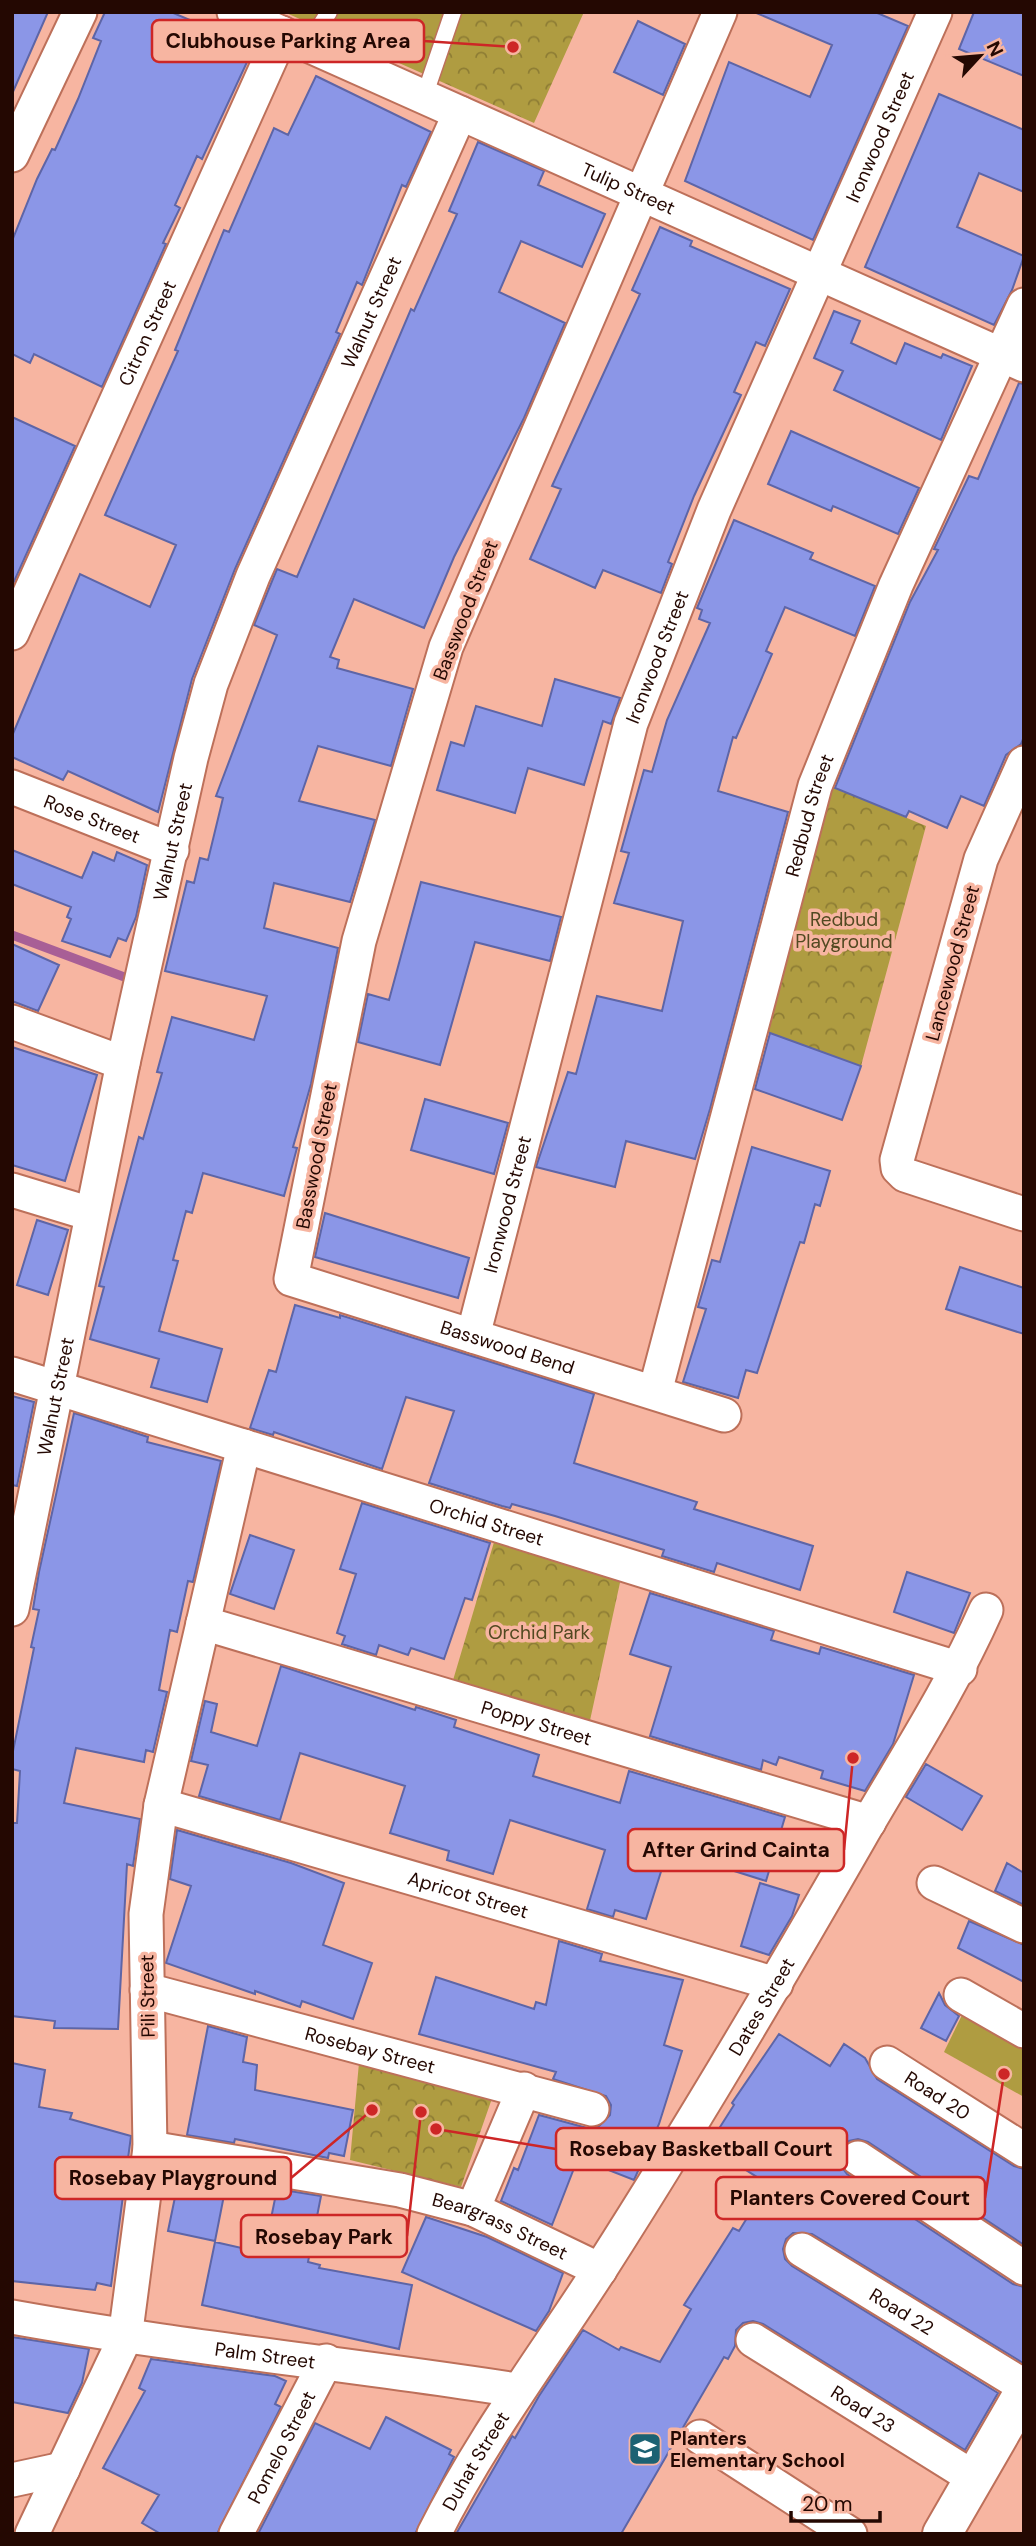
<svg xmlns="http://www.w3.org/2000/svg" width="1036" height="2546" font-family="'DM Sans',sans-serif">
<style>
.grass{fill:#af9c41}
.park{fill:url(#park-crowns)}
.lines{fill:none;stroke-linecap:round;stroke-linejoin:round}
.stream{stroke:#a85f96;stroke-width:9}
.building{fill:#8b96e7;stroke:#5d65a7;stroke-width:2}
.service-casing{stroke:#bd705a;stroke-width:19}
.minor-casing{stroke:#bd705a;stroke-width:37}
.tertiary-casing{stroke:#bd705a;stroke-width:42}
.service{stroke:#fff;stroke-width:16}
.minor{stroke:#fff;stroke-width:33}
.tertiary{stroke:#fff;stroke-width:38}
.labels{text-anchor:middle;stroke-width:7;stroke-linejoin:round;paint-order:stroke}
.street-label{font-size:19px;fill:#240802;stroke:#f7b5a1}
.park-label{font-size:19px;fill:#524921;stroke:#f7b5a1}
.poi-label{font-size:19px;font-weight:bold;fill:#240802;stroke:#f7b5a1;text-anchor:start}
.leader{fill:none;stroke:#cd2626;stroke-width:2.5}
.callout-dot{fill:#cd2626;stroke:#f7b5a1;stroke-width:2.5}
.callout{fill:#f7b5a1;stroke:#cd2626;stroke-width:2.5}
.callout-label{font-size:21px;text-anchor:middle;font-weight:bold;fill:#240802}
</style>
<defs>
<pattern id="park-crowns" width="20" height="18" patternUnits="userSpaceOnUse" patternTransform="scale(1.75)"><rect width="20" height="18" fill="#af9c41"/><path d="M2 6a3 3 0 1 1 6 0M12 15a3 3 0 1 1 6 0" fill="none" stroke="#8e7d34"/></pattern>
</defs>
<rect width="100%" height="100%" fill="#f7b5a1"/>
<!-- grass -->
<path class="grass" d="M 964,2011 L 1024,2046 L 1024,2097 L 944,2052 Z"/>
<!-- park -->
<path class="park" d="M 284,12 L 584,12 L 534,123 Z
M 831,786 L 926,826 L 861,1066 L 764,1031 Z
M 497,1532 L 621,1578 L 589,1725 L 451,1687 Z
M 360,2052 L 496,2087 L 461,2187 L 350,2160 Z"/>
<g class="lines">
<!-- stream -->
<path class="stream" d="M 12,935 L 127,978"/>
</g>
<!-- building -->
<path class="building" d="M 12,12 L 48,12 L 12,94 Z
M 105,12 L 171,12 L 254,47 L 202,159 L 197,156 L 175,205 L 180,208 L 163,243 L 166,244 L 102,387 L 34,354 L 30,363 L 12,354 L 12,241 L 37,179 L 52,149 L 55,150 L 78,99 L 101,41 L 93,38 Z
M 754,12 L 875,12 L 908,26 L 813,240 L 685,181 L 729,62 L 810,97 L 832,45 Z
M 974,12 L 1024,12 L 1024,76 L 959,49 Z
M 638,21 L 685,44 L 663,95 L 614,72 Z
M 316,76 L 431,132 L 406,187 L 402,185 L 362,285 L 357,282 L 336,332 L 340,334 L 235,569 L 192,679 L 158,812 L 68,771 L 63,780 L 12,757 L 12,736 L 80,574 L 150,607 L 176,545 L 105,515 L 178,351 L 175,350 L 224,230 L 229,232 L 274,128 L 288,135 Z
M 939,94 L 1024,130 L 1024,192 L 979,173 L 957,227 L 1024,256 L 1012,290 L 994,325 L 865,267 Z
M 478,142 L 544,171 L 538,185 L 605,214 L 582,267 L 521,241 L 499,292 L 565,323 L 524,418 L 454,557 L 424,628 L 354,599 L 330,657 L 339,660 L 337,668 L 413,689 L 391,766 L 318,746 L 299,801 L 375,820 L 350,902 L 274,883 L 264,928 L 338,948 L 311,1084 L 293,1147 L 297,1148 L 284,1196 L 203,1173 L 192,1213 L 186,1211 L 173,1260 L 178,1261 L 159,1331 L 222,1349 L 207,1402 L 151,1387 L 159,1359 L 90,1339 L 104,1287 L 99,1286 L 139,1137 L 143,1139 L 162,1073 L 157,1072 L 172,1017 L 254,1040 L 267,996 L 165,971 L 187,881 L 194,883 L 200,858 L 208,860 L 223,798 L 216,796 L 277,635 L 254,625 L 277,569 L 297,577 L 411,309 L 414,311 L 457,214 L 449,211 Z
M 660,227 L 692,241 L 690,246 L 790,289 L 765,346 L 756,342 L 734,392 L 741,395 L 694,496 L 668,562 L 672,564 L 661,593 L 603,570 L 595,588 L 530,559 L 561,489 L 552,486 L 640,294 L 632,290 Z
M 834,311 L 860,321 L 851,343 L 896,364 L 905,343 L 941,358 L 943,354 L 972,366 L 941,440 L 834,390 L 843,371 L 814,358 Z
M 1019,383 L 1024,384 L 1024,737 L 1021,744 L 1006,755 L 984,806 L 961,796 L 947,828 L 909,811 L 906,817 L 835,788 L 910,602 L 938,550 L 934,549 L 969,476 L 978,479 Z
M 12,417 L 75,446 L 12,586 Z
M 791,431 L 919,488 L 898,534 L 833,506 L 831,511 L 768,484 Z
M 734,520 L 813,553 L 810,559 L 875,586 L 855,636 L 785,607 L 766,651 L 772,654 L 736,738 L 733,737 L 718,791 L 788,812 L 710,1109 L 695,1159 L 626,1141 L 615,1187 L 536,1167 L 568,1072 L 576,1074 L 597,996 L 662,1011 L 683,921 L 614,903 L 629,853 L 621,851 L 644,770 L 652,772 L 667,720 L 710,623 L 699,619 L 702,610 L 697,608 Z
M 555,679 L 620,698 L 611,724 L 603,721 L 584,785 L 528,768 L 515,813 L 437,790 L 451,742 L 464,746 L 476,706 L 542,726 Z
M 12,850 L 82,878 L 93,852 L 114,861 L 117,852 L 147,865 L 136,917 L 126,941 L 118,938 L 110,957 L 62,941 L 71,919 L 67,917 L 71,907 L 12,884 Z
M 421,882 L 561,917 L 550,961 L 475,942 L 440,1065 L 358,1042 L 368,994 L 389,1000 Z
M 12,944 L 59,965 L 38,1011 L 12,1001 Z
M 770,1033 L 861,1066 L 842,1120 L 755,1089 Z
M 12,1047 L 97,1075 L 65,1181 L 12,1165 Z
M 425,1099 L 508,1123 L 494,1174 L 411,1150 Z
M 752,1147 L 830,1171 L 820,1206 L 815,1204 L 804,1243 L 800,1242 L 757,1373 L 746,1370 L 738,1398 L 683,1382 L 706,1309 L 698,1307 L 712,1260 L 720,1262 Z
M 325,1213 L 469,1258 L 458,1298 L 315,1257 Z
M 37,1220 L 68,1230 L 48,1295 L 17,1285 Z
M 960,1267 L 1024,1288 L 1024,1334 L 946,1309 Z
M 295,1305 L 340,1318 L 340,1315 L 594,1394 L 574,1463 L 697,1502 L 694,1509 L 813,1546 L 800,1590 L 717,1563 L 714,1572 L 662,1556 L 664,1550 L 555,1516 L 512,1504 L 510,1508 L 502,1506 L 429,1483 L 454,1411 L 406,1397 L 382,1469 L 274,1432 L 273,1435 L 250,1428 L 269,1370 L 276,1372 Z
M 12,1396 L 34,1402 L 17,1486 L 12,1485 Z
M 74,1413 L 148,1437 L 147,1442 L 221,1461 L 193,1582 L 188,1581 L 177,1632 L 170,1630 L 159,1690 L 167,1692 L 153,1752 L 146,1750 L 144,1762 L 76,1748 L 64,1803 L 140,1819 L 133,1866 L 127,1864 L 118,2029 L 54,2028 L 55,2021 L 12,2016 L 12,1823 L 17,1823 L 20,1771 L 12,1769 L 12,1756 L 34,1648 L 31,1647 L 39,1610 L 33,1609 L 39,1572 Z
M 362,1503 L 490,1543 L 472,1600 L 465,1598 L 444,1659 L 411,1648 L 408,1655 L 379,1645 L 376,1655 L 342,1644 L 345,1636 L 337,1633 L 356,1574 L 340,1569 Z
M 250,1535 L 294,1550 L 274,1609 L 230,1594 Z
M 907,1572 L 970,1593 L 954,1633 L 894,1612 Z
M 650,1593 L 774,1631 L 771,1640 L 819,1654 L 821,1647 L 914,1675 L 893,1744 L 865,1791 L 821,1778 L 823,1771 L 779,1757 L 776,1765 L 763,1760 L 761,1770 L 650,1736 L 671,1667 L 630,1654 Z
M 281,1666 L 415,1710 L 416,1707 L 456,1720 L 454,1727 L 539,1755 L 533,1776 L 620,1803 L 629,1771 L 785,1817 L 766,1881 L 696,1859 L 693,1867 L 665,1859 L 646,1919 L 615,1910 L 613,1917 L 587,1909 L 605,1850 L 510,1820 L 493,1874 L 447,1860 L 449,1851 L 390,1833 L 405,1786 L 300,1753 L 280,1820 L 199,1796 L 208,1765 L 191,1761 L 205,1701 L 217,1704 L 211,1732 L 257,1746 Z
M 926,1764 L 982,1796 L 962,1830 L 906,1797 Z
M 177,1830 L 291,1863 L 344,1883 L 323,1945 L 372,1963 L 353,2019 L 302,2001 L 300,2007 L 255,1991 L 255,1994 L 166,1963 L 191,1886 L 170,1879 Z
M 1007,1863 L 1024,1873 L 1024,1905 L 995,1891 Z
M 760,1883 L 799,1895 L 792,1916 L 769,1955 L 741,1946 Z
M 969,1921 L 1024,1945 L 1024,1982 L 958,1948 Z
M 559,1941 L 602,1954 L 600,1961 L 683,1980 L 664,2045 L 682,2051 L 659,2124 L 634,2180 L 578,2158 L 552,2225 L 501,2201 L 514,2168 L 518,2170 L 539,2115 L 587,2128 L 598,2127 L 610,2115 L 611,2105 L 606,2096 L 553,2079 L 556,2072 L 419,2034 L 436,1977 L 534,2009 L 536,2002 L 546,2005 Z
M 939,1993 L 945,2005 L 959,2016 L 946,2041 L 921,2028 Z
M 208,2026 L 247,2037 L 243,2062 L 257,2065 L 255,2090 L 353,2110 L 344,2156 L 329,2153 L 328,2158 L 235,2139 L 234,2143 L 187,2135 Z
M 779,2034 L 830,2066 L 844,2044 L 865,2058 L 877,2079 L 1014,2166 L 1024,2169 L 1024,2245 L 868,2142 L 858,2139 L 849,2141 L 839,2156 L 841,2166 L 847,2174 L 1013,2284 L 1024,2287 L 1023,2363 L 812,2234 L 793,2233 L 786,2239 L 783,2249 L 785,2259 L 792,2266 L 998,2393 L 965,2450 L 763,2324 L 753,2321 L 743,2323 L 736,2330 L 735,2346 L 728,2359 L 724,2357 L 621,2534 L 456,2534 L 509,2442 L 512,2436 L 515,2438 L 539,2396 L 583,2330 L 619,2350 L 621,2347 L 660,2362 L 691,2309 L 684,2305 L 733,2228 L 739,2231 L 768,2184 L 708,2146 L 734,2105 L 732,2103 Z
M 12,2063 L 45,2070 L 39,2107 L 72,2113 L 70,2119 L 131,2136 L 111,2286 L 97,2283 L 95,2290 L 12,2281 Z
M 180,2173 L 227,2180 L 215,2241 L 168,2231 Z
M 277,2189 L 321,2196 L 308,2262 L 320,2265 L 319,2268 L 412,2285 L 399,2349 L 202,2305 L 215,2242 L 264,2253 Z
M 426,2217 L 487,2237 L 563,2273 L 549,2311 L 536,2331 L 402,2272 Z
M 12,2337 L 89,2349 L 82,2383 L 68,2413 L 12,2402 Z
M 151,2359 L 275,2376 L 286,2381 L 275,2404 L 281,2407 L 217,2534 L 161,2534 L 142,2523 L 159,2495 L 103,2468 L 145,2391 L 139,2388 Z
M 386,2417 L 451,2450 L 449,2454 L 454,2457 L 415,2534 L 258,2534 L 315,2423 L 370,2449 Z"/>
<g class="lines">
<defs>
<path id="service" d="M 308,45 L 329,12
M 424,97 L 453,12"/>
<g id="minor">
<path id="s1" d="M 234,12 L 1024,365"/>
<path id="s2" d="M 720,12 L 446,647 L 359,941 L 291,1279 L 724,1415"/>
<path d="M 12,155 L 80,12"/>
<path id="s3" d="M 12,633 L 282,33"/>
<path d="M 1024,763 L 981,859 L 897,1160 L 898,1168 L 905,1175 L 1024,1214"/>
<path id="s4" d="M 12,787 L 172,850"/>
<path d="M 12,1022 L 123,1063"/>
<path d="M 12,1190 L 91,1214"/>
<path id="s5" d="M 473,1336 L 631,723 L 714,510 L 935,12"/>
<path id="s6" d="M 12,1374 L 960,1669"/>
<path id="s7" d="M 655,1392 L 815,786 L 896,585 L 1024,305"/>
<path id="s8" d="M 12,1609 L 123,1063 L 191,758 L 211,684 L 253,576 L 460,113"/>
<path id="s9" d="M 203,1623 L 869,1822"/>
<path id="s10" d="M 161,1805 L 776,1984"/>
<path d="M 934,1883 L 1024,1926"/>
<path id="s11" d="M 147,1990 L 592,2109"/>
<path d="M 961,1995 L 1024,2031"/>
<path id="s12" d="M 887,2063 L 1024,2150"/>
<path id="s13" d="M 150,2148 L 400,2190 L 473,2209 L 600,2270"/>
<path d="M 858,2158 L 1024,2268"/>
<path d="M 473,2209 L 524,2089"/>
<path id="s14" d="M 802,2250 L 1024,2386"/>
<path id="s15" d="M 12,2317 C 179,2347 349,2364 517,2390"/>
<path id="s16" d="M 753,2340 L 974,2478"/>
<path d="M 700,2437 L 850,2534"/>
<path d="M 12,2480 L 63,2469"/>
<path d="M 32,2534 L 125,2338 L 150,2148 L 146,1914 L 161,1805 L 244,1446"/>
<path id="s17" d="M 236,2534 L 326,2361"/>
<path id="s18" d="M 434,2534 C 482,2438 543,2358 601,2268 C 691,2127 777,1982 860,1837 C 904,1761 951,1689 986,1610"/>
</g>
<path id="tertiary" d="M 942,2534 L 1024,2392"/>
</defs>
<!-- service casing -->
<use href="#service" class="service-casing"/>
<!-- minor casing -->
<use href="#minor" class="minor-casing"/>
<!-- tertiary casing -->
<use href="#tertiary" class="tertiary-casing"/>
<!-- service -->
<use href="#service" class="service"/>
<!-- minor -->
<use href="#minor" class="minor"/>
<!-- tertiary -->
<use href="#tertiary" class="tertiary"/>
</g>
<!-- icons -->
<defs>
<symbol id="school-square" viewBox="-11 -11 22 22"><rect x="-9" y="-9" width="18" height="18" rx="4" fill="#1c6273" stroke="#f7b5a1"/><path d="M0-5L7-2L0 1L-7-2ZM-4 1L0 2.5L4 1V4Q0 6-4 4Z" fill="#fff"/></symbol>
</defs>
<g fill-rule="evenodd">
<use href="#school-square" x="626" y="2430" width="38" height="38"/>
</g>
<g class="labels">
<!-- street labels -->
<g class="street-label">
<text dy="7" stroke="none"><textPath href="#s5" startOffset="1270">Ironwood Street</textPath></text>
<text dy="7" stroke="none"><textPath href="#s1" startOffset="432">Tulip Street</textPath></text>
<text dy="7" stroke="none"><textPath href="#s8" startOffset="1351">Walnut Street</textPath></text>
<text dy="7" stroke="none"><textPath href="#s3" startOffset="329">Citron Street</textPath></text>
<text transform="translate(465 610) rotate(-69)" y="7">Basswood Street</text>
<text dy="7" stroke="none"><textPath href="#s5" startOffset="704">Ironwood Street</textPath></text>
<text dy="7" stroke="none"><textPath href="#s7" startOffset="597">Redbud Street</textPath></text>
<text dy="7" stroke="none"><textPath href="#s4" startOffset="86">Rose Street</textPath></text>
<text dy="7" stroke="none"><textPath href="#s8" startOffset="784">Walnut Street</textPath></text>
<text transform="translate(952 963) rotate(-75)" y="7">Lancewood Street</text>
<text transform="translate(316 1156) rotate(-79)" y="7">Basswood Street</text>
<text dy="7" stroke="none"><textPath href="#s5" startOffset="136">Ironwood Street</textPath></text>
<text dy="7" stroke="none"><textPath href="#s2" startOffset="1570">Basswood Bend</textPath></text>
<text dy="7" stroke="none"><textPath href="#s8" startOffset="217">Walnut Street</textPath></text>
<text dy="7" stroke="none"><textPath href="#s6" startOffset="497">Orchid Street</textPath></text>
<text dy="7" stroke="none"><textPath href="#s9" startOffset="348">Poppy Street</textPath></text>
<text dy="7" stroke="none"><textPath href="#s10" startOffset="320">Apricot Street</textPath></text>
<text transform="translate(147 1996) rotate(-91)" y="7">Pili Street</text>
<text dy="7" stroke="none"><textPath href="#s18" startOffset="621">Dates Street</textPath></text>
<text dy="7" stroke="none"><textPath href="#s11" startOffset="231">Rosebay Street</textPath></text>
<text dy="7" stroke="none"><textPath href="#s12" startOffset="60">Road 20</textPath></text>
<text dy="7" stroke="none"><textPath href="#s13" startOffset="360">Beargrass Street</textPath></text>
<text dy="7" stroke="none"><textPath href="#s14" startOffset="117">Road 22</textPath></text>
<text dy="7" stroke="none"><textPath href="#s15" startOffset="256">Palm Street</textPath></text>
<text dy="7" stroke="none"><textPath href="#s16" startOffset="130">Road 23</textPath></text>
<text dy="7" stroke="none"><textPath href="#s17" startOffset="98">Pomelo Street</textPath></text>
<text dy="7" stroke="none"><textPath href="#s18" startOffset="84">Duhat Street</textPath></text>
</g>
<!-- park labels -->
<g class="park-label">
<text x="844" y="926">Redbud<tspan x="844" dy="22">Playground</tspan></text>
<text x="539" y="1639">Orchid Park</text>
</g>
<!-- poi labels -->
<g class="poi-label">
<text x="670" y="2445">Planters<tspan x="670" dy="22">Elementary School</tspan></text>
</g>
</g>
<!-- callouts -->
<path class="leader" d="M513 47L424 41M853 1758L844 1850M436 2129L556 2149M372 2110L291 2178M1004 2074L985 2198M421 2112L407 2236"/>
<g class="callout-dot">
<circle cx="513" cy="47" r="7"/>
<circle cx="853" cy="1758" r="7"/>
<circle cx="436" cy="2129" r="7"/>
<circle cx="372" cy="2110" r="7"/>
<circle cx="1004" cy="2074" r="7"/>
<circle cx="421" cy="2112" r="7"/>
</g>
<g class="callout">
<rect x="152" y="20" width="272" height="42" rx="7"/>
<rect x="628" y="1829" width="216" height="42" rx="7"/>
<rect x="556" y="2128" width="291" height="42" rx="7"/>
<rect x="55" y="2157" width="236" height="42" rx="7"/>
<rect x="716" y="2177" width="269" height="42" rx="7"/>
<rect x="241" y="2215" width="166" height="42" rx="7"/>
</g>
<g class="callout-label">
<text x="288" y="48">Clubhouse Parking Area</text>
<text x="736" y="1857">After Grind Cainta</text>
<text x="701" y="2156">Rosebay Basketball Court</text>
<text x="173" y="2185">Rosebay Playground</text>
<text x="850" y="2205">Planters Covered Court</text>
<text x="324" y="2244">Rosebay Park</text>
</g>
<!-- border -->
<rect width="1036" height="2546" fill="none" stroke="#240802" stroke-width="28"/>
<!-- north arrow -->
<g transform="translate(980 56) rotate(64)" stroke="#f7b5a1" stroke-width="5" paint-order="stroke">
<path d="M0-5L12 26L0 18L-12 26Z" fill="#240802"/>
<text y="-10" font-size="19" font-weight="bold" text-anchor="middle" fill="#240802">N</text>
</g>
<!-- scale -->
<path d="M791 2511v10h89v-10" fill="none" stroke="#240802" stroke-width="3.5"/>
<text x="802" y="2511" font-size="21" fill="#240802" stroke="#f7b5a1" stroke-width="5" paint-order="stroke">20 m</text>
</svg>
